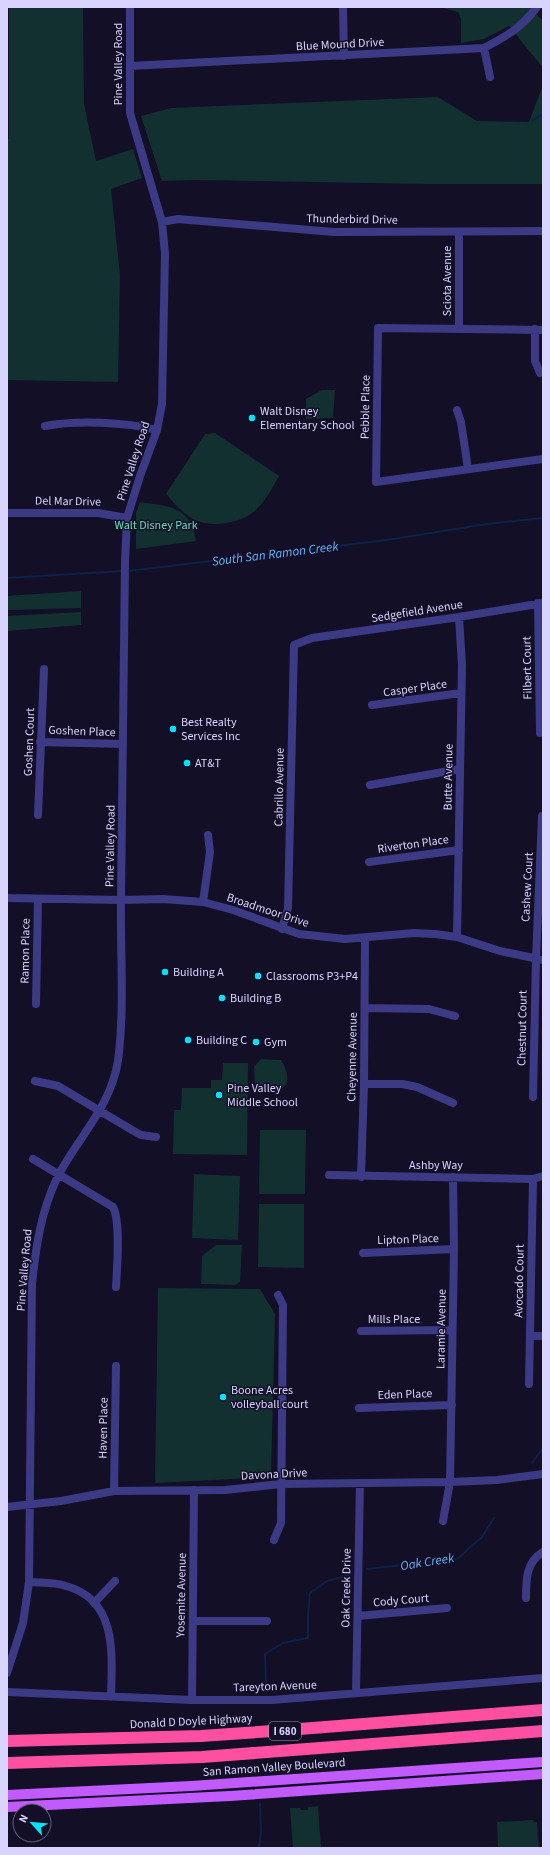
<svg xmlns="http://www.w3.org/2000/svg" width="550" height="1855" font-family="'Source Sans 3',sans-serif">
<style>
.green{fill:#12302f}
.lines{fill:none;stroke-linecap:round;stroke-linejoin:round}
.stream{stroke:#0c2248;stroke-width:2}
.minor{stroke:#3d3a85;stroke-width:8}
.major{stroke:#c25bff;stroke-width:10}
.highway{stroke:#ff4fa3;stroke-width:12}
.poi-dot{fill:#00e5ff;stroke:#130f26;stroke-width:1.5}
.labels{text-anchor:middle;stroke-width:3;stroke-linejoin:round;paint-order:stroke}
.shield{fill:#130f26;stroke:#9e99be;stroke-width:1}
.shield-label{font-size:11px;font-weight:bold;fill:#d9d4ff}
.street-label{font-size:12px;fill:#d9d4ff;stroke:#130f26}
.poi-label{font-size:12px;fill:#d9d4ff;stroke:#130f26;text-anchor:start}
.park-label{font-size:12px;fill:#5fe0c0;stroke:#130f26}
.water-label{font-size:13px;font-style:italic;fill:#62b6ff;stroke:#130f26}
</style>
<rect width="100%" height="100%" fill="#130f26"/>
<!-- green -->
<path class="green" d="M 9,7 L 83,7 L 84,104 L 96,161 L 133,149 L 142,178 L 111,189 L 120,275 L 118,382 L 7,380 L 7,139 L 9,139 Z
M 439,7 L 529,7 L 543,21 L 543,68 L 509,26 L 484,39 L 461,43 L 461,19 L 458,12 Z
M 543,85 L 543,184 L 426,184 L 197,180 L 162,181 L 141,116 L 171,108 L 438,97 L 477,121 L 529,122 Z
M 322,390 L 335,390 L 333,418 L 306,419 L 306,399 Z
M 215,433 L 279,476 C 272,489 264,504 252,513 C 237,524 210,528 193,519 C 182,513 174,503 166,494 L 205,434 Z
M 140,502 C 170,506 191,507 196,541 L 136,549 L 136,513 Z
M 81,591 L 81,608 L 7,610 L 7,596 Z
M 81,612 L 81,625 L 7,631 L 7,616 Z
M 261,1059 L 281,1060 C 297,1085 281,1099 255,1086 L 254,1067 Z
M 223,1063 L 248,1063 L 247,1155 L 173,1154 L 174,1110 L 181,1110 L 182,1088 L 211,1088 L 211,1080 L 222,1080 Z
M 260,1130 L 306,1130 L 305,1194 L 259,1194 Z
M 194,1174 L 240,1176 L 238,1240 L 192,1238 Z
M 259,1204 L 304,1204 L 304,1268 L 258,1267 Z
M 216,1245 L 242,1245 L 240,1282 L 235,1285 L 201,1284 L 202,1256 Z
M 158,1288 L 260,1289 L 275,1314 L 271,1477 L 155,1483 Z
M 318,1806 L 321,1848 L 293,1848 L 290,1808 L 300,1808 L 301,1810 L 308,1810 L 308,1807 Z
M 533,1820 L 534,1822 L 537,1822 L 539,1848 L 498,1848 L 497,1822 Z"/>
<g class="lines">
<!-- stream -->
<path class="stream" d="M 532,121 L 543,114
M 128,571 L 387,540 L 487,524 L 543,518
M 7,578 L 124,571
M 532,1463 L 543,1448
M 367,1569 L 457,1559 L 482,1537 L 494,1518
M 266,1688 L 265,1654 L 283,1643 L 308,1638 L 308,1615 L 310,1593 L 327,1581 L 350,1575
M 259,1848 L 261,1832 L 260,1804"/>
<!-- minor -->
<path class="minor" d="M 343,7 L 344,56
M 484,48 L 490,77
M 130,66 L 484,48 C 507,36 521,28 537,7
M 162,222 L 178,219 L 334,232 L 543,231
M 459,329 L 459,232
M 535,329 L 535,361 L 540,373
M 543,330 L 378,328 L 376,482 L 543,459
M 457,410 L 461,422 L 468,469
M 45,426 C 77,420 125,422 157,430
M 7,513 L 98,513 L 127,518
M 538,603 L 540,733
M 372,705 L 461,693
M 40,742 L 123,744
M 370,785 L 460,769
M 38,815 L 44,669
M 369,862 L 459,850
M 7,898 L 121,900 L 163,899 L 203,902 L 233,910 L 299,934 L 345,939 L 414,933 L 435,934 L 457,937 L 500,951 L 543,960
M 203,902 L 210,852 L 208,835
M 282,929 L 288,908 L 294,645 L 312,638 L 459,617 L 543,603
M 457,937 L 462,665 L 459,617
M 36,1004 L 38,899
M 365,1008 L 429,1009 L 455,1016
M 35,1081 L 58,1086 L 132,1130 L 141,1135 L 156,1137
M 364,1084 L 402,1084 L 417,1087 L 453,1103
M 533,1097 L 536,959 L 542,816
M 33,1159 L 113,1207 C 121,1222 117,1268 116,1287
M 329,1175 L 533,1179 L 543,1176
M 361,1177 L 364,1084 L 365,938
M 363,1253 L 454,1249
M 361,1331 L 452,1330
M 530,1336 L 543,1336
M 529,1384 L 533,1179
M 359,1408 L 452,1405
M 114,1491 L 116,1366
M 7,1507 L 61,1501 L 114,1491 L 225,1490 L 281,1484 L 450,1482 L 497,1480 L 543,1474
M 443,1521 L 450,1482 L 454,1249 L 453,1177
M 274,1540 L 281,1523 L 283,1305 L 278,1295
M 29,1582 C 41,1583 54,1582 66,1586 C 118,1600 112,1655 111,1697
M 526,1598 C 526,1580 526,1562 543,1552
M 94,1603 L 115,1581
M 358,1616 L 447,1608
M 193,1621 L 267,1621
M 7,1673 L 23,1623 L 29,1582 L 32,1284 C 36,1246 41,1211 58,1176 C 78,1138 111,1106 118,1061 C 125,1007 120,951 121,897 C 122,785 124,674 125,562 L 127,518 L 140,476 L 157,430 L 162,404 L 165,254 L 162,222 L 130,113 L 130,7
M 7,1692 L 192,1700 L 272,1700 L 543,1678
M 356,1693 L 360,1483
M 192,1700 L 194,1490"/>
<!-- major -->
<path class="major" d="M 7,1795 L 191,1786 L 543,1762
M 7,1807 L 230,1796 L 543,1774"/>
<!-- highway -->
<path class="highway" d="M 7,1741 L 201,1736 L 287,1730 L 543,1710
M 7,1763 L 202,1757 L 543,1731"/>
</g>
<!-- markers -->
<g class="poi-dot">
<circle cx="252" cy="418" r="4"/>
<circle cx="173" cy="729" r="4"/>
<circle cx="187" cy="763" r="4"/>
<circle cx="165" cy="972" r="4"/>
<circle cx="258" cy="976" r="4"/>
<circle cx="222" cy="998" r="4"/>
<circle cx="188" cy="1040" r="4"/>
<circle cx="256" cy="1042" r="4"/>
<circle cx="219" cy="1095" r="4"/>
<circle cx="223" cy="1397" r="4"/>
</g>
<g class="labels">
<!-- shield labels -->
<rect class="shield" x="269" y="1722" width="32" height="18" rx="3"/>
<g class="shield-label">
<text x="285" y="1735">I 680</text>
</g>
<!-- street labels -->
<g class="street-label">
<text transform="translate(340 44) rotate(-3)" y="4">Blue Mound Drive</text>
<text transform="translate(118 64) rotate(-90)" y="4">Pine Valley Road</text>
<text transform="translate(352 219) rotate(1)" y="4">Thunderbird Drive</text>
<text transform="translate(447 281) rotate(-90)" y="4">Sciota Avenue</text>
<text transform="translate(365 407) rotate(-89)" y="4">Pebble Place</text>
<text transform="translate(133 461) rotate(-72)" y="4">Pine Valley Road</text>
<text transform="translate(68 501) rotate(1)" y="4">Del Mar Drive</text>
<text transform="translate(417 611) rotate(-9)" y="4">Sedgefield Avenue</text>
<text transform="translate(527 668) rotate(-91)" y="4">Filbert Court</text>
<text transform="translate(415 688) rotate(-8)" y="4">Casper Place</text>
<text transform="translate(82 731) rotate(2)" y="4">Goshen Place</text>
<text transform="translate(29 742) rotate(-88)" y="4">Goshen Court</text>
<text transform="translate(448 777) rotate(-89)" y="4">Butte Avenue</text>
<text transform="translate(279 787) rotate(-89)" y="4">Cabrillo Avenue</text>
<text transform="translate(413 844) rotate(-8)" y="4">Riverton Place</text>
<text transform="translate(110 846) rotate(-89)" y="4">Pine Valley Road</text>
<text transform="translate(527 887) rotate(-87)" y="4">Cashew Court</text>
<text transform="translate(268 910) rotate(18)" y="4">Broadmoor Drive</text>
<text transform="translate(25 951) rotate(-89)" y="4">Ramon Place</text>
<text transform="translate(522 1028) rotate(-89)" y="4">Chestnut Court</text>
<text transform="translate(352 1057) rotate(-89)" y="4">Cheyenne Avenue</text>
<text x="436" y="1169">Ashby Way</text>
<text transform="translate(408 1239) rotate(-2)" y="4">Lipton Place</text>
<text transform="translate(24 1270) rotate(-85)" y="4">Pine Valley Road</text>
<text transform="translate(519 1281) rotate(-89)" y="4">Avocado Court</text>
<text x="394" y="1323">Mills Place</text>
<text transform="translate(441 1329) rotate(-89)" y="4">Laramie Avenue</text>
<text transform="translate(405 1394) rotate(-2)" y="4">Eden Place</text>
<text transform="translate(103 1428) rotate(-89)" y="4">Haven Place</text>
<text transform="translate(274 1474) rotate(-3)" y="4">Davona Drive</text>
<text transform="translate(346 1588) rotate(-89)" y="4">Oak Creek Drive</text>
<text transform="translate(181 1595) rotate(-89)" y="4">Yosemite Avenue</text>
<text transform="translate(401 1600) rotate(-5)" y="4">Cody Court</text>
<text transform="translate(275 1686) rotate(-2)" y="4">Tareyton Avenue</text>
<text transform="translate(191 1721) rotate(-3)" y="4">Donald D Doyle Highway</text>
<text transform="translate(274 1767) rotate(-4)" y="4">San Ramon Valley Boulevard</text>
</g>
<!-- poi labels -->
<g class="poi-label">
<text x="260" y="415">Walt Disney<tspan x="260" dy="14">Elementary School</tspan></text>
<text x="181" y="726">Best Realty<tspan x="181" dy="14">Services Inc</tspan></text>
<text x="195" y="767">AT&amp;T</text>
<text x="173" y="976">Building A</text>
<text x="266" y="980">Classrooms P3+P4</text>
<text x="230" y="1002">Building B</text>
<text x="196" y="1044">Building C</text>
<text x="264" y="1046">Gym</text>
<text x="227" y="1092">Pine Valley<tspan x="227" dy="14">Middle School</tspan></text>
<text x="231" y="1394">Boone Acres<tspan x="231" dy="14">volleyball court</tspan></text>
</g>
<!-- park labels -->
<g class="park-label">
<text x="156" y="529">Walt Disney Park</text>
</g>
<!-- water labels -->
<g class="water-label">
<text transform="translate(275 553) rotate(-7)" y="5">South San Ramon Creek</text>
<text transform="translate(427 1561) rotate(-9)" y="5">Oak Creek</text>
</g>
</g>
<!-- border -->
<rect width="550" height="1855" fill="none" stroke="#d9d4ff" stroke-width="16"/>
<!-- north arrow -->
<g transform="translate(32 1823) rotate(297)"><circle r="19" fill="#130f26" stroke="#625e7d"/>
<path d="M0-3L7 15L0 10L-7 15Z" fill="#00e5ff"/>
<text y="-6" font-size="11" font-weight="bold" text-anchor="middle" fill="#d9d4ff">N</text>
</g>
</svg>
